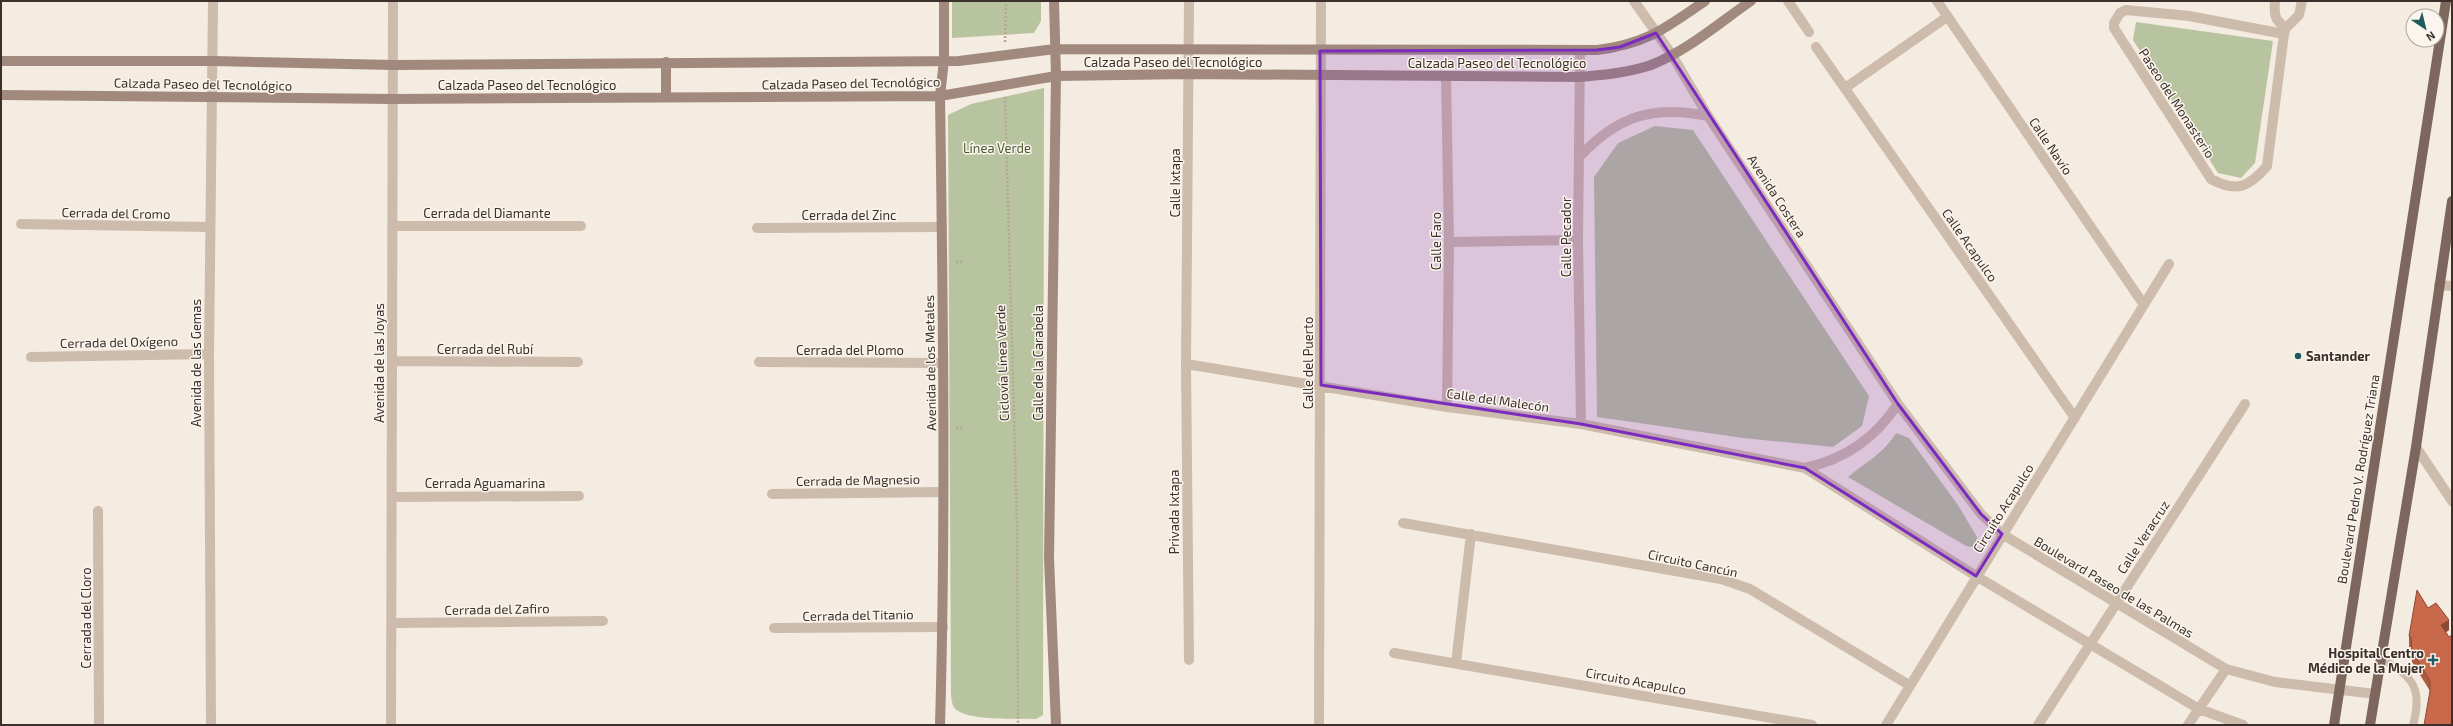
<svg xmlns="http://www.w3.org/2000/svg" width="2453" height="726" font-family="'Exo 2',sans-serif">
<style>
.park{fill:#b8c4a0}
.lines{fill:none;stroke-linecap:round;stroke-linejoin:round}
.path{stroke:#b9a596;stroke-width:2.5;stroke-dasharray:2 2;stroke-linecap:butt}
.lane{stroke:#cdbbac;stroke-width:8}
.street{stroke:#cdbbac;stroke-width:10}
.secondary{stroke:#a18a7d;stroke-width:10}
.primary{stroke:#7d675c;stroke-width:10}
.wall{fill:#ac5a40}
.shaded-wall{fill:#8c4a34}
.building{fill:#c8694b;stroke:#8c4a34}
.marked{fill:#7b2cbf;fill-opacity:0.2;stroke:#7b2cbf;stroke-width:3;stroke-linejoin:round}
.poi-dot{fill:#1f5a5e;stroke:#fbf5ee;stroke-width:1.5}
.labels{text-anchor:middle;stroke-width:3;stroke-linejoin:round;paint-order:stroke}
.street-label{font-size:13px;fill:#3b302b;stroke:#fbf5ee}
.park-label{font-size:13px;fill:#4a5a2e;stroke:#fbf5ee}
.poi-label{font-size:13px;font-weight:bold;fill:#3b302b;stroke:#fbf5ee;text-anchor:start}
</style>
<rect width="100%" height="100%" fill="#f4ebe1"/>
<!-- park -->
<path class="park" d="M 952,1 L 1041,1 L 1041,21 L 1034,33 L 952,38 Z
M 2136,22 L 2273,41 L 2255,163 L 2241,178 L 2218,173 L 2133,40 Z
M 1044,88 L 1043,715 L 1036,719 C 1016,718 975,721 958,711 C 952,708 952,701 951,695 L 948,115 L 971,104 Z
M 1655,126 L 1693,130 L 1869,396 L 1862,426 L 1833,447 L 1743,438 L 1597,417 L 1594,177 L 1618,143 Z
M 1896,433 L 1909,438 L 1958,505 L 1977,537 L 1976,548 L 1966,546 L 1848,477 C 1866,462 1884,453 1896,433 Z"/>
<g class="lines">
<!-- path -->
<path class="path" d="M 1005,42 L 1006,1
M 1005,97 L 1017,524 L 1018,725
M 956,262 L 962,262
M 956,428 L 963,428"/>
<!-- lane -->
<path class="lane" d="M 2381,659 C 2413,675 2423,689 2413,725"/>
<!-- street -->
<path class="street" d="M 1634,1 L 1672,55 L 1708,116 L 1898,404 L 1981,514 L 2002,534 L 2226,669 L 2275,682 L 2375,694
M 1788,1 L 1809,32
M 1937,1 L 2144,305
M 2275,1 C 2274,14 2274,20 2286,28
M 2284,34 L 2189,16 L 2126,10 L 2120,13 L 2114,23 L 2114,28 L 2211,179 C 2237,193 2249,187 2267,166 L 2284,34 L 2286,28 L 2299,15 L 2302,1
M 1816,47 L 2075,418
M 1580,51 L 1578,240 L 1581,424
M 1446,76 L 1449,242 L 1447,407
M 1845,88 L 1947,17
M 1580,156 C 1619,115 1654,105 1708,116
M 21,224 L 210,227
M 392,226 L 581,226
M 757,228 L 942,227
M 1449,242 L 1578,240
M 2439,285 L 2452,286
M 31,357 L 209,354
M 392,361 L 578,362
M 759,362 L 942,363
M 1186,364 L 1447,407 L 1581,424 L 1805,468 L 1976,576 L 2199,709 L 2243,725
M 2416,447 L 2452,501
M 1805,468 C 1846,459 1875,438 1898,404
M 772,494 L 943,492
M 392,497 L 579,496
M 98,511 L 99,725
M 1403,523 L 1721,579 L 1750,589 L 1909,685
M 392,623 L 603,621
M 774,628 L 943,627
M 1394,653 L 1812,725
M 1189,660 L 1186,364 L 1189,1
M 1456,663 L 1471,534
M 211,725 L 209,354 L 213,1
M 391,725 L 393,1
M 1319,725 L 1321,1
M 1886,725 L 2169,264
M 2038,725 L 2245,404
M 2188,725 L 2226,669"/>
<!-- secondary -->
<path class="secondary" d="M 1054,1 L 1056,76 L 1049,558 L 1056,725
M 1,61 L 213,61 L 393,65 L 959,61 L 1055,49 L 1597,50 C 1647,44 1665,28 1705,1
M 1,95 L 393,99 L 940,96 L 1056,76 L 1189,74 L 1579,77 C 1603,75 1627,73 1651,65 C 1687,51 1719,23 1751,1
M 666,97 L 666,62
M 940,725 C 946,516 943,306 940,96 L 944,60 L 944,1"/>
<!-- primary -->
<path class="primary" d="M 2334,725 L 2446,1
M 2370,725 L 2416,447 L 2452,201"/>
</g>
<!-- wall -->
<path class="wall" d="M 2428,608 L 2449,630 L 2446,632 L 2430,693 L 2430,691 L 2412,662 L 2411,647 L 2409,647 L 2409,636 Z"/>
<!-- shaded-wall -->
<path class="shaded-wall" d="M 2449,620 L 2449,630 L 2441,636 L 2441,625 Z"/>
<!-- building -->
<path class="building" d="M 2417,590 L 2428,608 L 2436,603 L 2449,620 L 2441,625 L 2449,637 L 2452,635 L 2452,725 L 2424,725 L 2430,691 L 2430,681 L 2412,651 L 2411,637 L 2409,636 Z"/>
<!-- marked area -->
<path class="marked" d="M 1656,33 L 1898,404 L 1981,514 L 2002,534 L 1976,576 L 1805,468 L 1581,424 L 1321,385 L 1320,51 L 1597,50 L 1620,47 Z"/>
<!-- markers -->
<g class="poi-dot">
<circle cx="2298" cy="356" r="4"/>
<path d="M2431 654h4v4h4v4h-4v4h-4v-4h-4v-4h4z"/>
</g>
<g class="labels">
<!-- street labels -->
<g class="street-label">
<text x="1173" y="67">Calzada Paseo del Tecnológico</text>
<text x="1497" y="68">Calzada Paseo del Tecnológico</text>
<text transform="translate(851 83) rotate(-1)" y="5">Calzada Paseo del Tecnológico</text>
<text transform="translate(203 84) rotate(1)" y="5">Calzada Paseo del Tecnológico</text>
<text x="527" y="90">Calzada Paseo del Tecnológico</text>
<text transform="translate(2177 103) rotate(57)" y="5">Paseo del Monasterio</text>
<text transform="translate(2051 146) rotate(56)" y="5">Calle Navío</text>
<text transform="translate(1175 183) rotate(-90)" y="5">Calle Ixtapa</text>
<text transform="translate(1777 196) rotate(57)" y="5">Avenida Costera</text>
<text transform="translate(116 213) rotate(1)" y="5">Cerrada del Cromo</text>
<text x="487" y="218">Cerrada del Diamante</text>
<text x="849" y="220">Cerrada del Zinc</text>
<text transform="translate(1566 237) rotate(-90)" y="5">Calle Pecador</text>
<text transform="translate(1436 241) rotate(-90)" y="5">Calle Faro</text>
<text transform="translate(1970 245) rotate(55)" y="5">Calle Acapulco</text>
<text transform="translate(119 342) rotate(-1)" y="5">Cerrada del Oxígeno</text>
<text x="485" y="354">Cerrada del Rubí</text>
<text x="850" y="355">Cerrada del Plomo</text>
<text transform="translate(196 363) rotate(-90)" y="5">Avenida de las Gemas</text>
<text transform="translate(379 363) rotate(-90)" y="5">Avenida de las Joyas</text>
<text transform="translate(930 363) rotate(-91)" y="5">Avenida de los Metales</text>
<text transform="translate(1002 363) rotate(-92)" y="5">Ciclovía Línea Verde</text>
<text transform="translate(1038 363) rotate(-90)" y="5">Calle de la Carabela</text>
<text transform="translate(1308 363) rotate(-90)" y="5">Calle del Puerto</text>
<text transform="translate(1498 400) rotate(8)" y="5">Calle del Malecón</text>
<text transform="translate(2358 479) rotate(-81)" y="5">Boulevard Pedro V. Rodríguez Triana</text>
<text transform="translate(858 480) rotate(-1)" y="5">Cerrada de Magnesio</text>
<text x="485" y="488">Cerrada Aguamarina</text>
<text transform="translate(2003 508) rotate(-58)" y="5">Circuito Acapulco</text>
<text transform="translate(1174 512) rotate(-90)" y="5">Privada Ixtapa</text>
<text transform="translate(2143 537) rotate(-57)" y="5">Calle Veracruz</text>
<text transform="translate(1693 563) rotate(12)" y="5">Circuito Cancún</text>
<text transform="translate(2114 587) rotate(31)" y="5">Boulevard Paseo de las Palmas</text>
<text transform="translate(497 609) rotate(-1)" y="5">Cerrada del Zafiro</text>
<text transform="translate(858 615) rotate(-1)" y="5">Cerrada del Titanio</text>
<text transform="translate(86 618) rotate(-90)" y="5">Cerrada del Cloro</text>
<text transform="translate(1636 681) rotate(10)" y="5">Circuito Acapulco</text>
</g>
<!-- park labels -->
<g class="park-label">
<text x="997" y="153">Línea Verde</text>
</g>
<!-- poi labels -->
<g class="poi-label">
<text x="2306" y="361">Santander</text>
<text x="2424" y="658" text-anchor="end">Hospital Centro<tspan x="2424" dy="15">Médico de la Mujer</tspan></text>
</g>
</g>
<!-- border -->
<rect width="2453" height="726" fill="none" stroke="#3b302b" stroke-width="4"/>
<!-- north arrow -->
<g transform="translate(2425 28) rotate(145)"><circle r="19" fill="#fbf5ee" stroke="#aea6a0"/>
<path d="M0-3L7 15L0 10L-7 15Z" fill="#1f5a5e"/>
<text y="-6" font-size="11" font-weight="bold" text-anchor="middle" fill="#3b302b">N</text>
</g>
</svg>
